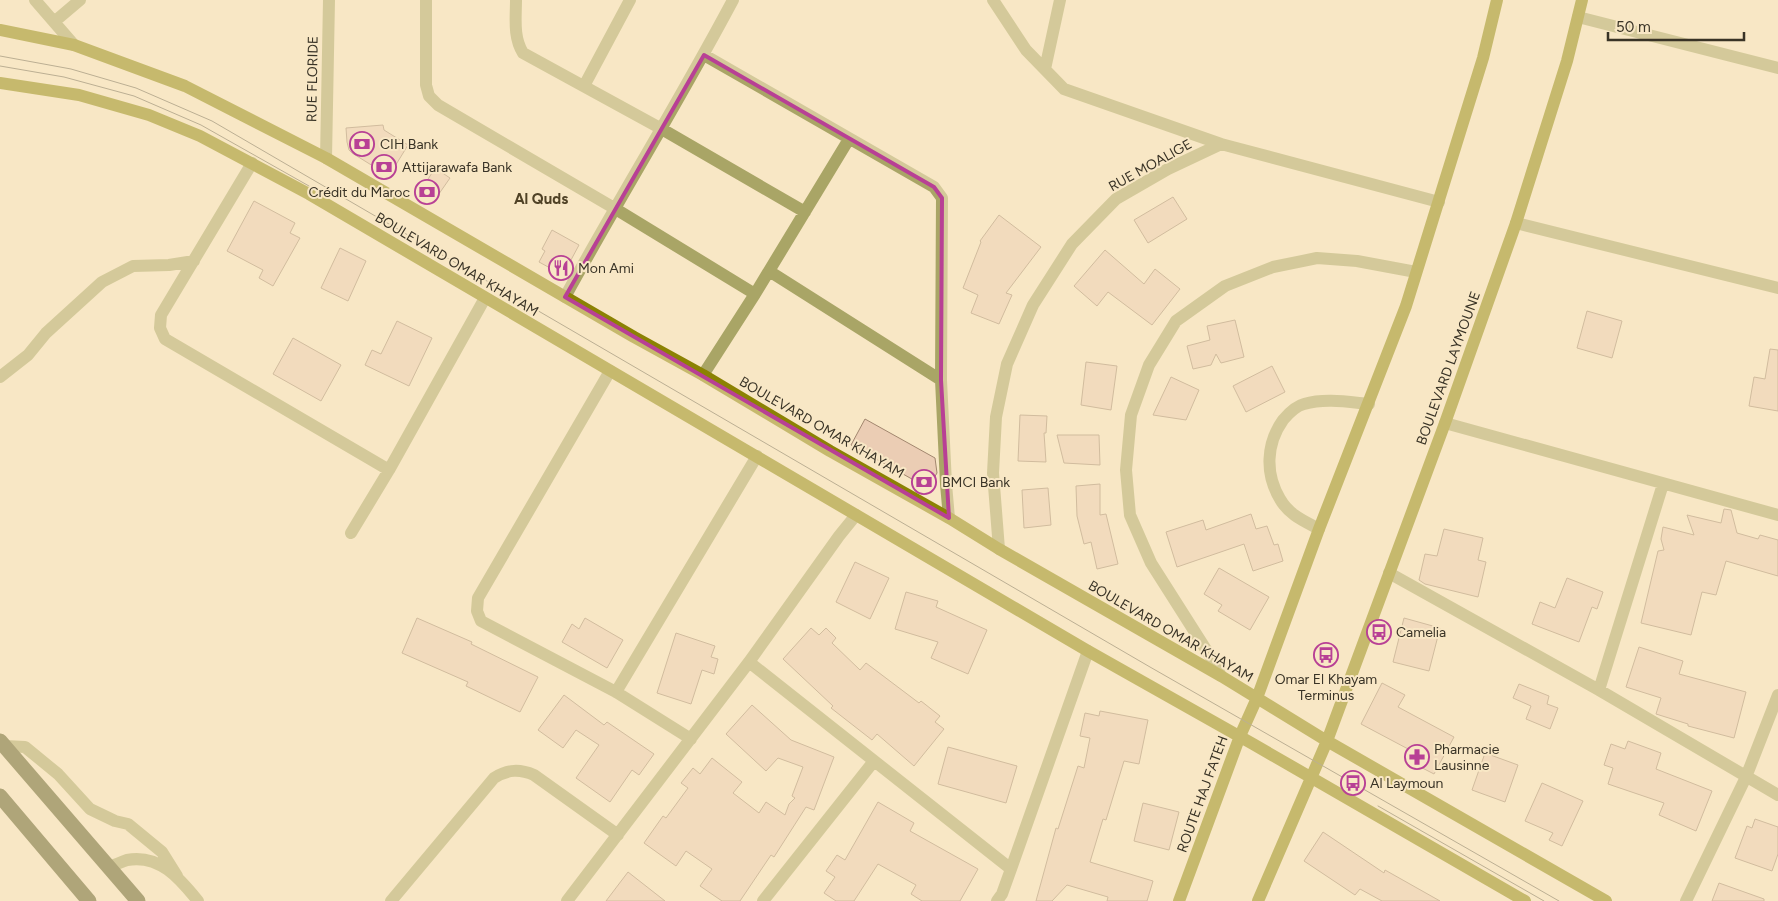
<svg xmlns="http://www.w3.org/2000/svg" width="1778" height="901" font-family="Figtree,sans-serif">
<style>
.building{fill:#ebcdb4;stroke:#a2876f}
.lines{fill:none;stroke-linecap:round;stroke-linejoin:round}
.street{stroke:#a9a566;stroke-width:12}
.secondary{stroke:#8b8203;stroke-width:12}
.highway{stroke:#58541e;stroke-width:15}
.tram{stroke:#736a57;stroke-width:1}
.marked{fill:none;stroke:#b84095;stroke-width:4;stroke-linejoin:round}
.labels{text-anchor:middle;stroke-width:4;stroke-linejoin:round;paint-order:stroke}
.street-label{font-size:14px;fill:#393326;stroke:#f8e7c5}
.poi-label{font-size:14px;fill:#393326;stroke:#f8e7c5;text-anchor:start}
.neighbourhood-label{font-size:15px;font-weight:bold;fill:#504226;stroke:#f8e7c5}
</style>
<rect width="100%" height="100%" fill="#f8e7c5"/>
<!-- building -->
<path class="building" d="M 383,125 L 384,130 L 408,145 L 389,176 L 352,153 L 349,150 L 347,142 L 346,128 Z
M 435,168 L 450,178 L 434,201 L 420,192 Z
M 1173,197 L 1187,219 L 1148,243 L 1134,220 Z
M 254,201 L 295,223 L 290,233 L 300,238 L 273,286 L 259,278 L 263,270 L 227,251 Z
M 999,215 L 1041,247 L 1006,293 L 1012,295 L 999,324 L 971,313 L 978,295 L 963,288 L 981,242 L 980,241 Z
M 552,230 L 579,245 L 563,275 L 539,262 L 545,251 L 542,249 Z
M 340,248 L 366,261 L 348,301 L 321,288 Z
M 1105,250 L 1144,284 L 1155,269 L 1180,289 L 1152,325 L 1108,292 L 1097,306 L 1074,286 Z
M 1587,311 L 1622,321 L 1612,358 L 1577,348 Z
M 1235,320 L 1244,357 L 1221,363 L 1216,354 L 1211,365 L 1193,369 L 1187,346 L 1210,340 L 1207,326 Z
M 397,321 L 432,338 L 409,386 L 365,365 L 372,350 L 381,354 Z
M 293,338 L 341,365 L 321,401 L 273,374 Z
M 1770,349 L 1778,350 L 1778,411 L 1749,406 L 1754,377 L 1765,379 Z
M 1086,362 L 1117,366 L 1111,410 L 1081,405 Z
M 1272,366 L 1285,392 L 1246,412 L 1233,386 Z
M 1171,377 L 1199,390 L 1186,420 L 1153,415 Z
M 1020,415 L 1047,416 L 1046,433 L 1044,433 L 1046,462 L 1018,461 Z
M 865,419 L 935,458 L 937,473 L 928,488 L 851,445 Z
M 1057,435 L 1099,435 L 1100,465 L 1064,463 Z
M 1100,484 L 1100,515 L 1106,514 L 1118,564 L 1097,569 L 1091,542 L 1084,544 L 1077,516 L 1076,486 Z
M 1048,488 L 1051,525 L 1024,528 L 1022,490 Z
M 1724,509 L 1731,510 L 1737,533 L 1758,539 L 1760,535 L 1778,540 L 1778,576 L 1726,561 L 1716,595 L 1702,592 L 1691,635 L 1641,623 L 1658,551 L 1664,550 L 1661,539 L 1663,527 L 1694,535 L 1687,515 L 1721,523 Z
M 1251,514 L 1256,529 L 1267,526 L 1274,545 L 1278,544 L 1283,561 L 1253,571 L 1244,544 L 1177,567 L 1166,532 L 1203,520 L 1206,530 Z
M 1444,529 L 1483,538 L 1478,560 L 1486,562 L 1478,597 L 1425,584 L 1419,580 L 1425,554 L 1437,556 Z
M 855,562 L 889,578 L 870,619 L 836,602 Z
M 1219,568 L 1269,597 L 1250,630 L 1218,611 L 1222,605 L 1204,594 Z
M 1567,578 L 1603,592 L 1597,609 L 1592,607 L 1579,642 L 1532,624 L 1540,602 L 1555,608 Z
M 906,592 L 938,601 L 936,607 L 987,630 L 968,674 L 931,658 L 938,642 L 895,629 Z
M 417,618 L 472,642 L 471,644 L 538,677 L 520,712 L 466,686 L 468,682 L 402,653 Z
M 585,618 L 623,640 L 607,668 L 562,642 L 572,624 L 579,629 Z
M 1404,618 L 1440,628 L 1429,671 L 1393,662 Z
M 811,628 L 819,635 L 826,628 L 836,638 L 832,643 L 860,670 L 866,663 L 919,703 L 921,701 L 940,716 L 935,722 L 944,729 L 914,766 L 877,734 L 872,740 L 831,708 L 833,706 L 783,659 Z
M 676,633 L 715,646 L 711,657 L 718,659 L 714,674 L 702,670 L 691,704 L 657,693 Z
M 1639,647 L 1683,661 L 1679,674 L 1746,692 L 1734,738 L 1688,726 L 1688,724 L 1656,714 L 1661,698 L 1626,687 Z
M 1382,683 L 1405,695 L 1398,707 L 1454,737 L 1434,774 L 1405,759 L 1410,750 L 1361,724 Z
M 1519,684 L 1549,696 L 1547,704 L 1558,708 L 1550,729 L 1526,719 L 1531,706 L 1513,698 Z
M 564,695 L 604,725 L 607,722 L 654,754 L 639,775 L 632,770 L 610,802 L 576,778 L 599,745 L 576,730 L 563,748 L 538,730 Z
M 752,705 L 791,740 L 834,757 L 814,810 L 806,807 L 774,857 L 771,855 L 740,901 L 722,901 L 700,886 L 712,869 L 686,851 L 676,866 L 644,843 L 663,816 L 666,818 L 688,788 L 681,783 L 693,768 L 700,774 L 712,758 L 742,782 L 733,793 L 759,813 L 766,802 L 785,815 L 789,804 L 795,798 L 792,796 L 803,767 L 778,758 L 766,771 L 726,734 Z
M 1100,711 L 1148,720 L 1139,764 L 1124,761 L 1106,820 L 1103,819 L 1090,862 L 1153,881 L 1147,901 L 1107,901 L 1108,897 L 1067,885 L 1052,901 L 1036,901 L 1056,828 L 1058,829 L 1078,766 L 1084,768 L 1090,738 L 1080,736 L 1085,713 L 1099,716 Z
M 1628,741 L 1661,753 L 1656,769 L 1712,791 L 1696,831 L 1659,815 L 1664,803 L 1608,784 L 1613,768 L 1604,765 L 1611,744 L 1625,749 Z
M 948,747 L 1017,766 L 1006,803 L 938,784 Z
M 1485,753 L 1518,765 L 1505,802 L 1472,790 Z
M 1542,783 L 1583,801 L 1562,846 L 1549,840 L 1553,833 L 1525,821 Z
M 878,802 L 914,823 L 910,831 L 978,869 L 960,901 L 922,901 L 911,894 L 916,885 L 878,864 L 854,901 L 836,901 L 824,893 L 835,877 L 826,871 L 837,855 L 845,860 Z
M 1143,803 L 1179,812 L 1169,850 L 1134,841 Z
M 1755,819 L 1778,827 L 1778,854 L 1772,871 L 1735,858 L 1747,826 L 1752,828 Z
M 1323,832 L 1384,873 L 1385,870 L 1440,901 L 1382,901 L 1360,889 L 1355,895 L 1304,861 Z
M 628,872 L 665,901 L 606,901 Z
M 1719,883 L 1764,899 L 1764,901 L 1712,901 Z"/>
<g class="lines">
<!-- street -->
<path class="street" d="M 35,0 L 74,45
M 426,0 L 426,85 L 429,96 L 438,105 L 614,208 L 755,294
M 516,0 C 516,18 513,37 523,53 L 660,128 L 805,212
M 993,0 L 1026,50 L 1064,89 L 1221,144 L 1439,202
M 1578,17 L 1778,68
M 54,22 L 80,0
M 704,55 L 934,187 L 942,198 L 941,380 L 946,484 L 949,518
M 1045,69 L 1060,0
M 584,86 L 630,0
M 326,158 L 329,0
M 252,163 L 161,315 L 160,328 L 165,339 L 389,470
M 1516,223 L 1778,288
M 769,271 L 941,380
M 565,297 C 620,197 680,100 733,0
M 610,371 L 478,598 L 477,611 L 481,621 L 616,692 L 691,739
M 703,375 L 755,294 L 849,139
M 0,377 L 28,355 L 46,333 L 102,282 L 133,266 L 169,265 L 194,261
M 1445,423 L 1778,515
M 1319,529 C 1304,521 1289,515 1280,499 C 1265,474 1266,444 1283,420 C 1288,414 1296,406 1304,404 C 1325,398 1348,402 1369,404
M 351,533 L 389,470 L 485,298
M 999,549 L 993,473 L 996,417 L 1007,364 L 1033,305 L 1072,244 L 1116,199 L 1168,169 L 1221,144
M 1389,573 L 1599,690 L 1778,795
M 749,662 L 1011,869
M 1221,676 L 1212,659 L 1151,563 L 1130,515 L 1126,470 L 1131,415 L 1149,365 L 1176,321 L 1225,286 L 1273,267 L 1317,258 L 1357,261 L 1416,272
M 1599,690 L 1663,484
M 616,692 L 757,456
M 5,746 L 25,747 L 58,774 L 90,809 L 115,821 L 128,824 L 162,852 L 177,876
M 109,867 C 115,865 121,862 127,860 C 160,854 180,879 198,901
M 391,901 L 494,778 C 508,769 520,769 534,775 L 618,835
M 567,901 L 749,662 L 839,536 L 856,515
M 763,901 L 874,761
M 997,901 L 1002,894 L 1011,869 L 1088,651
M 1686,901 L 1746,777 L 1778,695"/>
<!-- secondary -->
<path class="secondary" d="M 0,30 L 74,45 L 185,86 L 326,158 L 634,337 L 703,375 L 830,451 L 949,518 L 999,549 L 1221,676 L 1327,741 L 1606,901
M 0,83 L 79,95 L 149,115 L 200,136 L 309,194 L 1088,651 L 1253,744 L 1525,901
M 1179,901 L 1240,736 L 1257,698 L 1319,529 L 1406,306 L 1483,58 L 1497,0
M 1258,901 L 1327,741 L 1445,423 L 1516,223 L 1567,61 L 1582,0"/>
<!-- highway -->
<path class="highway" d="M 0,741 L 138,901
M 0,796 L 89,901"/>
<!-- tram -->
<path class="tram" d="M 0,56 L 71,69 L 136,88 L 212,121 L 1150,667 L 1559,901
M 0,66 L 64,77 L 134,96 L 201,125 L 309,186
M 1378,806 L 1544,901"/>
</g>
<!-- marked area -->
<path d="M0 0H1778V901H0ZM 704,55 L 934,187 L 942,198 L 941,380 L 949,518 L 565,297 Z" fill="#f8e7c5" fill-opacity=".55" fill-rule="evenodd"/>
<path class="marked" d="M 704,55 L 934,187 L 942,198 L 941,380 L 949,518 L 565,297 Z"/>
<!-- icons -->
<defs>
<symbol id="bank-ring" viewBox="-11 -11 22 22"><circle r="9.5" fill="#f8e7c5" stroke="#b84095" stroke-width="1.5"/><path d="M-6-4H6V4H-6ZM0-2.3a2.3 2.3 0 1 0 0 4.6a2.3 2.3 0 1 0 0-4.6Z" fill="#b84095"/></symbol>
<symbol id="restaurant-ring" viewBox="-11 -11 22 22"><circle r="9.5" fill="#f8e7c5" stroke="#b84095" stroke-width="1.5"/><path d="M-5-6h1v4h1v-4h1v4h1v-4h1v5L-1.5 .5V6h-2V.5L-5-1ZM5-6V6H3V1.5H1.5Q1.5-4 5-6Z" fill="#b84095"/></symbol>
<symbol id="bus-ring" viewBox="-11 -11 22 22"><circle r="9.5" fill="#f8e7c5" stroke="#b84095" stroke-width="1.5"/><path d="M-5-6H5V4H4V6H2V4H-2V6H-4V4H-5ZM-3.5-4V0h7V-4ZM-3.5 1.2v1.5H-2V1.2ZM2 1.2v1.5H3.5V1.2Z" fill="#b84095"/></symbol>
<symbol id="pharmacy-ring" viewBox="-11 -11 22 22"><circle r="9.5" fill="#f8e7c5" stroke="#b84095" stroke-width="1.5"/><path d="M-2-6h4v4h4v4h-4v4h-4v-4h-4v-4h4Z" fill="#b84095"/></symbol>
</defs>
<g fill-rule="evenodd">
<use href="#bank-ring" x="348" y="130" width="28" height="28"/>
<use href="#bank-ring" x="370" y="153" width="28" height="28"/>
<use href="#bank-ring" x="413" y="178" width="28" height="28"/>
<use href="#restaurant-ring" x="547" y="254" width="28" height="28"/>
<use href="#bank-ring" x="910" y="468" width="28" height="28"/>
<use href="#bus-ring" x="1365" y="618" width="28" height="28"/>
<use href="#bus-ring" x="1312" y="641" width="28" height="28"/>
<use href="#pharmacy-ring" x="1403" y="743" width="28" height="28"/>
<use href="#bus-ring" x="1339" y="769" width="28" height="28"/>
</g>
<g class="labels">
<!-- street labels -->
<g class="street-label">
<text transform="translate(312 79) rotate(-89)" y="5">RUE FLORIDE</text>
<text transform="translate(1150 165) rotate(-29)" y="5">RUE MOALIGE</text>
<text transform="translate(457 264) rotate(31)" y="5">BOULEVARD OMAR KHAYAM</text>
<text transform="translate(1448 368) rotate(-70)" y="5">BOULEVARD LAYMOUNE</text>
<text transform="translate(822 427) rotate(30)" y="5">BOULEVARD OMAR KHAYAM</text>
<text transform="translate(1171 631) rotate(30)" y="5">BOULEVARD OMAR KHAYAM</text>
<text transform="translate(1202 794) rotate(-70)" y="5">ROUTE HAJ FATEH</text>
</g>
<!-- poi labels -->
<g class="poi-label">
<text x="380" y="149">CIH Bank</text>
<text x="402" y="172">Attijarawafa Bank</text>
<text x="410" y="197" text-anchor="end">Crédit du Maroc</text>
<text x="578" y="273">Mon Ami</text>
<text x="942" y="487">BMCI Bank</text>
<text x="1396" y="637">Camelia</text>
<text x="1326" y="684" text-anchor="middle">Omar El Khayam<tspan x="1326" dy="16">Terminus</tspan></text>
<text x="1434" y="754">Pharmacie<tspan x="1434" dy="16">Lausinne</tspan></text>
<text x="1370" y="788">Al Laymoun</text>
</g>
<!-- neighbourhood labels -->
<g class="neighbourhood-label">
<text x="541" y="204">Al Quds</text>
</g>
</g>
<!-- scale -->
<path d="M1608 32v8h136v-8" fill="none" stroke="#393326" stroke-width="2.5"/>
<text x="1616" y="32" font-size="15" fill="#393326" stroke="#f8e7c5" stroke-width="4" paint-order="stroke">50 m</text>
</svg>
